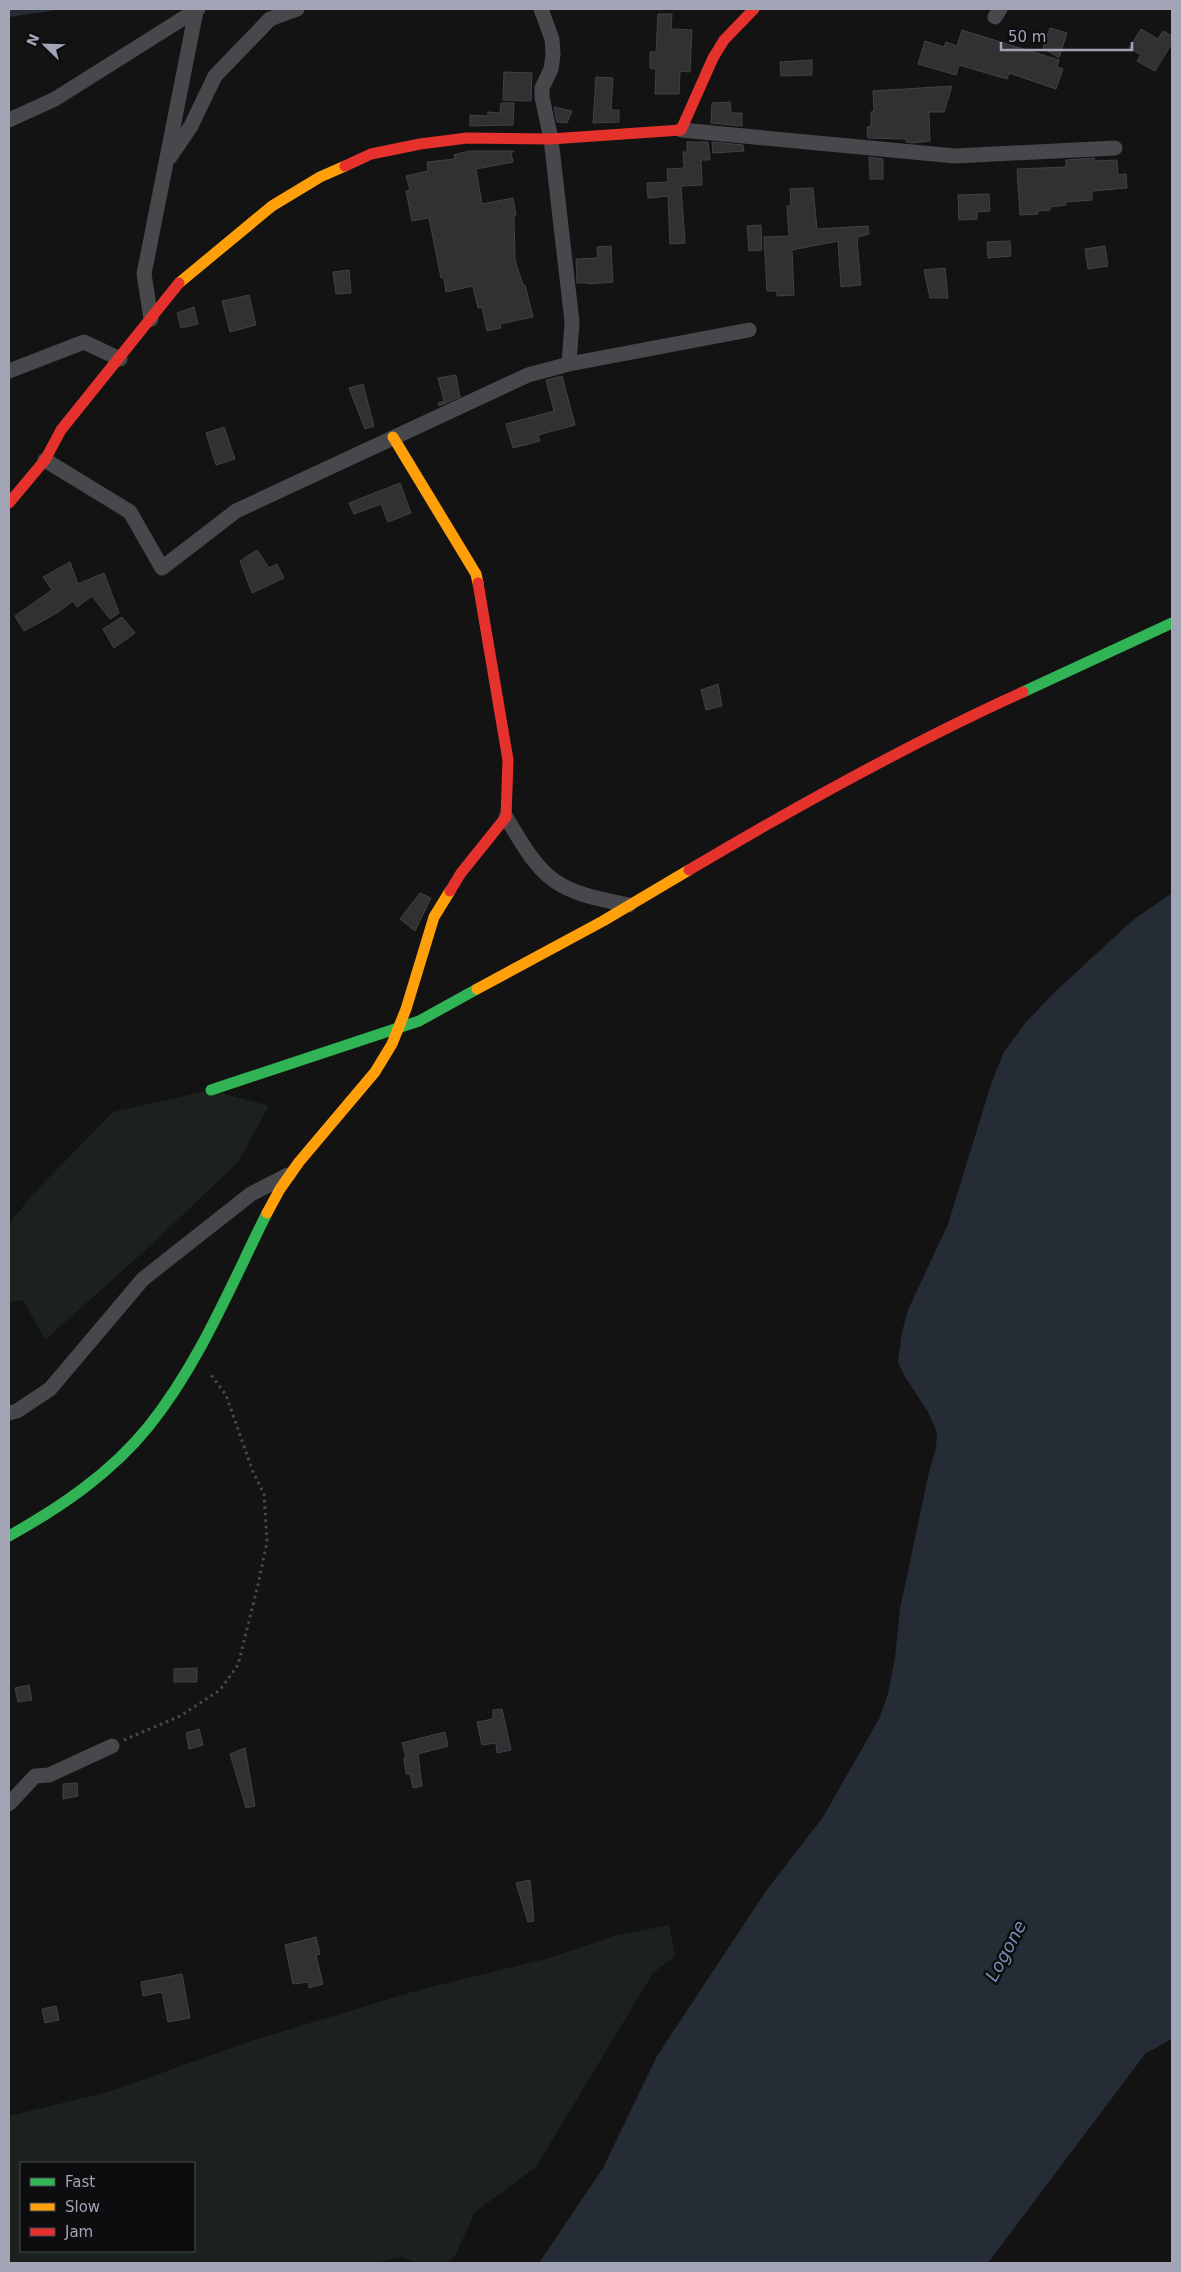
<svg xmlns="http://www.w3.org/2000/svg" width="1181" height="2272" font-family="'DejaVu Sans',sans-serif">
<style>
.green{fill:#1b221d;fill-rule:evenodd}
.water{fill:#252c35}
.building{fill:#313133;stroke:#414247}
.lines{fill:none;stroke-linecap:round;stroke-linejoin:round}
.path{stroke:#48494e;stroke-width:3;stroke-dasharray:2.5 4;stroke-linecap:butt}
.street{stroke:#47474c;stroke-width:15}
.fast{stroke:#30b455;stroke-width:11}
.slow{stroke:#ff9f0a;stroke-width:11}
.jam{stroke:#e5322d;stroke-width:11}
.labels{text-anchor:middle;stroke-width:5;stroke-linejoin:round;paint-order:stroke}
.water-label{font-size:18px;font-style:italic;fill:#758eb5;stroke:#0d0d0f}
</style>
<rect width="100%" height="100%" fill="#131313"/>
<!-- green -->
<path class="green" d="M 211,1090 L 269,1106 L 238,1162 L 150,1246 L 45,1340 L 23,1300 L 9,1303 L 9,1224 L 32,1195 L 113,1112 Z
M 669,1925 L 675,1956 L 653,1973 L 536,2167 L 475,2212 L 456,2254 L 446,2263 L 418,2263 L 400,2257 L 373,2263 L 9,2263 L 9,2116 L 111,2091 L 251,2041 L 422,1989 L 546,1959 L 614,1936 ZM 21,2163 L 194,2163 L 194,2251 L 21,2251 Z"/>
<!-- water -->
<path class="water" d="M 9,9 L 64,9 L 9,17 Z
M 1172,893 L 1172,2039 L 1145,2054 L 988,2263 L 539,2263 L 603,2168 L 657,2056 L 766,1891 L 823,1817 L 879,1719 L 888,1694 L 895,1658 L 900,1609 L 929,1472 L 936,1448 L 937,1432 L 928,1412 L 904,1375 L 898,1362 L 902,1332 L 908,1310 L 948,1224 L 992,1081 L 1004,1052 L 1026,1022 L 1058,989 L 1133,920 Z"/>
<!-- building -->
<path class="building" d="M 658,14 L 672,14 L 671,29 L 692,30 L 690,72 L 680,71 L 679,94 L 655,94 L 656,69 L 650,68 L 650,52 L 656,52 Z
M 1050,28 L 1067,33 L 1059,58 L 1043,48 Z
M 1141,29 L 1158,39 L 1163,31 L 1172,36 L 1172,43 L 1155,71 L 1137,61 L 1141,55 L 1129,48 Z
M 962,30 L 1059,60 L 1057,67 L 1063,69 L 1056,89 L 1009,73 L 1007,79 L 959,65 L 956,75 L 918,64 L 925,41 L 944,47 L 946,42 L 957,46 Z
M 812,60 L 812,75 L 781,76 L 780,62 Z
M 504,72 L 532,73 L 531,101 L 503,100 Z
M 596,77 L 613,78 L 611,110 L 619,110 L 619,122 L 593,123 Z
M 952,86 L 944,112 L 929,112 L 930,141 L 912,143 L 906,142 L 906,139 L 868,138 L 867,127 L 871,126 L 871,112 L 874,111 L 873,91 Z
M 730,102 L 731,113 L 742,113 L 742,126 L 711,123 L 712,103 Z
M 501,103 L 514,103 L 513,125 L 470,126 L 470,115 L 488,116 L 488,112 L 500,113 Z
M 554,107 L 572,111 L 567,123 L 557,122 Z
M 687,142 L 708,142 L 710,160 L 701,160 L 702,185 L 681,186 L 685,243 L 670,244 L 668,196 L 648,198 L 647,183 L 668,182 L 667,169 L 684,168 L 683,152 L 687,152 Z
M 712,142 L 743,145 L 744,151 L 713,153 Z
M 469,151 L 514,151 L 511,153 L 513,162 L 476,169 L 482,204 L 513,198 L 516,215 L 514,215 L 515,260 L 523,285 L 525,285 L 533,317 L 500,324 L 501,328 L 487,331 L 482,307 L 478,308 L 473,286 L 446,292 L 444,278 L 441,278 L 429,218 L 412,221 L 406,191 L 410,190 L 406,176 L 428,171 L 427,162 L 455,159 L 454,155 Z
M 869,157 L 883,159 L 883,179 L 870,179 Z
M 1094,158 L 1095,161 L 1117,160 L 1118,175 L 1126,174 L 1127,188 L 1092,191 L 1092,200 L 1066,202 L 1066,205 L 1050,207 L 1050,210 L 1038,211 L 1038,214 L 1020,215 L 1017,169 L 1066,167 L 1066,160 Z
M 813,188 L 817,229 L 868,226 L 869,234 L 858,237 L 857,240 L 861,285 L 841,287 L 838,241 L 792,250 L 794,295 L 777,296 L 777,291 L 767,291 L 764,237 L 789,236 L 787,206 L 791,206 L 790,189 Z
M 989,194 L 990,211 L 977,212 L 977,219 L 959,220 L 958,195 Z
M 761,225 L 762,250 L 749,251 L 747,226 Z
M 1010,241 L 1011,256 L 988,258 L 987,242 Z
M 611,246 L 613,282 L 588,284 L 588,283 L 577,283 L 576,259 L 598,258 L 597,247 Z
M 1105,246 L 1108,266 L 1088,269 L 1085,249 Z
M 945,268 L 948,298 L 930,298 L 924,270 Z
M 349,270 L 351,293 L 336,294 L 333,272 Z
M 249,295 L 256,325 L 230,332 L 222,301 Z
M 194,307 L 198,324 L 181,328 L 177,313 Z
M 456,375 L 460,397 L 439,406 L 438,403 L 444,401 L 438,378 Z
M 562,376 L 575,425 L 538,435 L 540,441 L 513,448 L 506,424 L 554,411 L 546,380 Z
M 363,384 L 374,426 L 365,429 L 349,388 Z
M 224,427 L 235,459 L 216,465 L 206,433 Z
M 400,483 L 411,513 L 388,522 L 381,504 L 354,514 L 349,503 Z
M 257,550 L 269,568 L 277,564 L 284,578 L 252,593 L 240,561 Z
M 70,562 L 78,584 L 104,573 L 119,613 L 110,619 L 92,596 L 77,607 L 73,601 L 57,613 L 24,631 L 15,616 L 52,590 L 43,577 Z
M 122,617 L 135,633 L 114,648 L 103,629 Z
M 718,684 L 722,706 L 706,710 L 701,690 Z
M 420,893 L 431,898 L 415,931 L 400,919 Z
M 197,1668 L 197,1682 L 174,1682 L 174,1669 Z
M 29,1685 L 32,1700 L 18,1702 L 15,1688 Z
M 502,1709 L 511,1750 L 497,1753 L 496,1743 L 482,1745 L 477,1722 L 493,1719 L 493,1710 Z
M 199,1729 L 203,1745 L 189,1749 L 186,1733 Z
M 445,1732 L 448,1746 L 418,1754 L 422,1786 L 413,1788 L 410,1774 L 406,1774 L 404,1758 L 406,1757 L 402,1743 Z
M 245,1748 L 255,1806 L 246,1808 L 230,1754 Z
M 77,1783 L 78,1796 L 63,1799 L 63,1784 Z
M 530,1880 L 534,1921 L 528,1922 L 516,1883 Z
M 316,1937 L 320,1954 L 316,1955 L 323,1984 L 309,1988 L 308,1982 L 293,1984 L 285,1945 Z
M 182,1974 L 190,2018 L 168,2022 L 162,1992 L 143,1996 L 141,1982 Z
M 56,2006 L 59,2020 L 45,2023 L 42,2009 Z"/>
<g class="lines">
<!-- path -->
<path class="path" d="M 124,1740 L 180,1716 L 220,1690 L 238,1665 L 258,1585 L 267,1542 L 264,1494 L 253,1472 L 226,1395 L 209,1372"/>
<!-- street -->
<path class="street" d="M 541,9 L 552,39 L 553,55 L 551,69 L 542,88 L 542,97 L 551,139 L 572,322 L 569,364
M 995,17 L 1000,9
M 9,120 L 55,99 L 198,9
M 681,130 L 955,156 L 1115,148
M 170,157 L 191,126 L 215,76 L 270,19 L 297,9
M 151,319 L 144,274 L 196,11
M 9,371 L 84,342 L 120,359
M 45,460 L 130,512 L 162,568 L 236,511 L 528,375 L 569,364 L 749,330
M 506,817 C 544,882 554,891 629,905
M 9,1413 L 17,1411 L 50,1389 L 143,1279 L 251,1194 L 288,1175
M 9,1804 L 35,1776 L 49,1775 L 112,1746"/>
<!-- fast -->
<path class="fast" d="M 1023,692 L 1172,623
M 211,1090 L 419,1021 L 477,989
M 9,1536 C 61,1507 111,1473 149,1426 C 200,1362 231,1285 267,1213"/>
<!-- slow -->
<path class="slow" d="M 179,283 L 272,206 L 320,177 L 345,166
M 393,437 L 476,574 L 478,583
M 477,989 L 603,921 L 689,870
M 267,1213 L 280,1189 L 299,1162 L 375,1072 L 392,1044 L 406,1009 L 434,917 L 450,891"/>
<!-- jam -->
<path class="jam" d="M 345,166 L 371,154 L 420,144 L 467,138 L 551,139 L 681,130 L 713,58 L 724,40 L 754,9
M 9,503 L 45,460 L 61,430 L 179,283
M 689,870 C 797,806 908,744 1023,692
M 450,891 L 461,873 L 506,817 L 508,760 L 478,583"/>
</g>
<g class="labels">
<!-- water labels -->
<g class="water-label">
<text transform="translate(1006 1951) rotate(-62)" y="6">Logone</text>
</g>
</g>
<!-- border -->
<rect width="1181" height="2272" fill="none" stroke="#a2a5b6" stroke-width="20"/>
<!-- legend -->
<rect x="20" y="2162" width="175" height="90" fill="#0d0d0f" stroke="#494a52"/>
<rect x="30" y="2178" width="25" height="8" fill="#30b455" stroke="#494a52"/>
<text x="65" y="2187" font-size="15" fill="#a2a5b6">Fast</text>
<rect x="30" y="2203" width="25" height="8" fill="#ff9f0a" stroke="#494a52"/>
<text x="65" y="2212" font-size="15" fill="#a2a5b6">Slow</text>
<rect x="30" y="2228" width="25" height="8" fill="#e5322d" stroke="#494a52"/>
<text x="65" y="2237" font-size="15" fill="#a2a5b6">Jam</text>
<!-- north arrow -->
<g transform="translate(45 45) rotate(293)" stroke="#0d0d0f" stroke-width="4" paint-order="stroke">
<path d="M0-4L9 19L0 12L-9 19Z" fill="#a2a5b6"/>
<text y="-8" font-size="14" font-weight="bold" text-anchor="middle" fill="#a2a5b6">N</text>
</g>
<!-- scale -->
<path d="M1001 42v8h131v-8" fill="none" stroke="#a2a5b6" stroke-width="2.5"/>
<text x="1008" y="42" font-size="15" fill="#a2a5b6" stroke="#0d0d0f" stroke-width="4" paint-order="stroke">50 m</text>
</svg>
